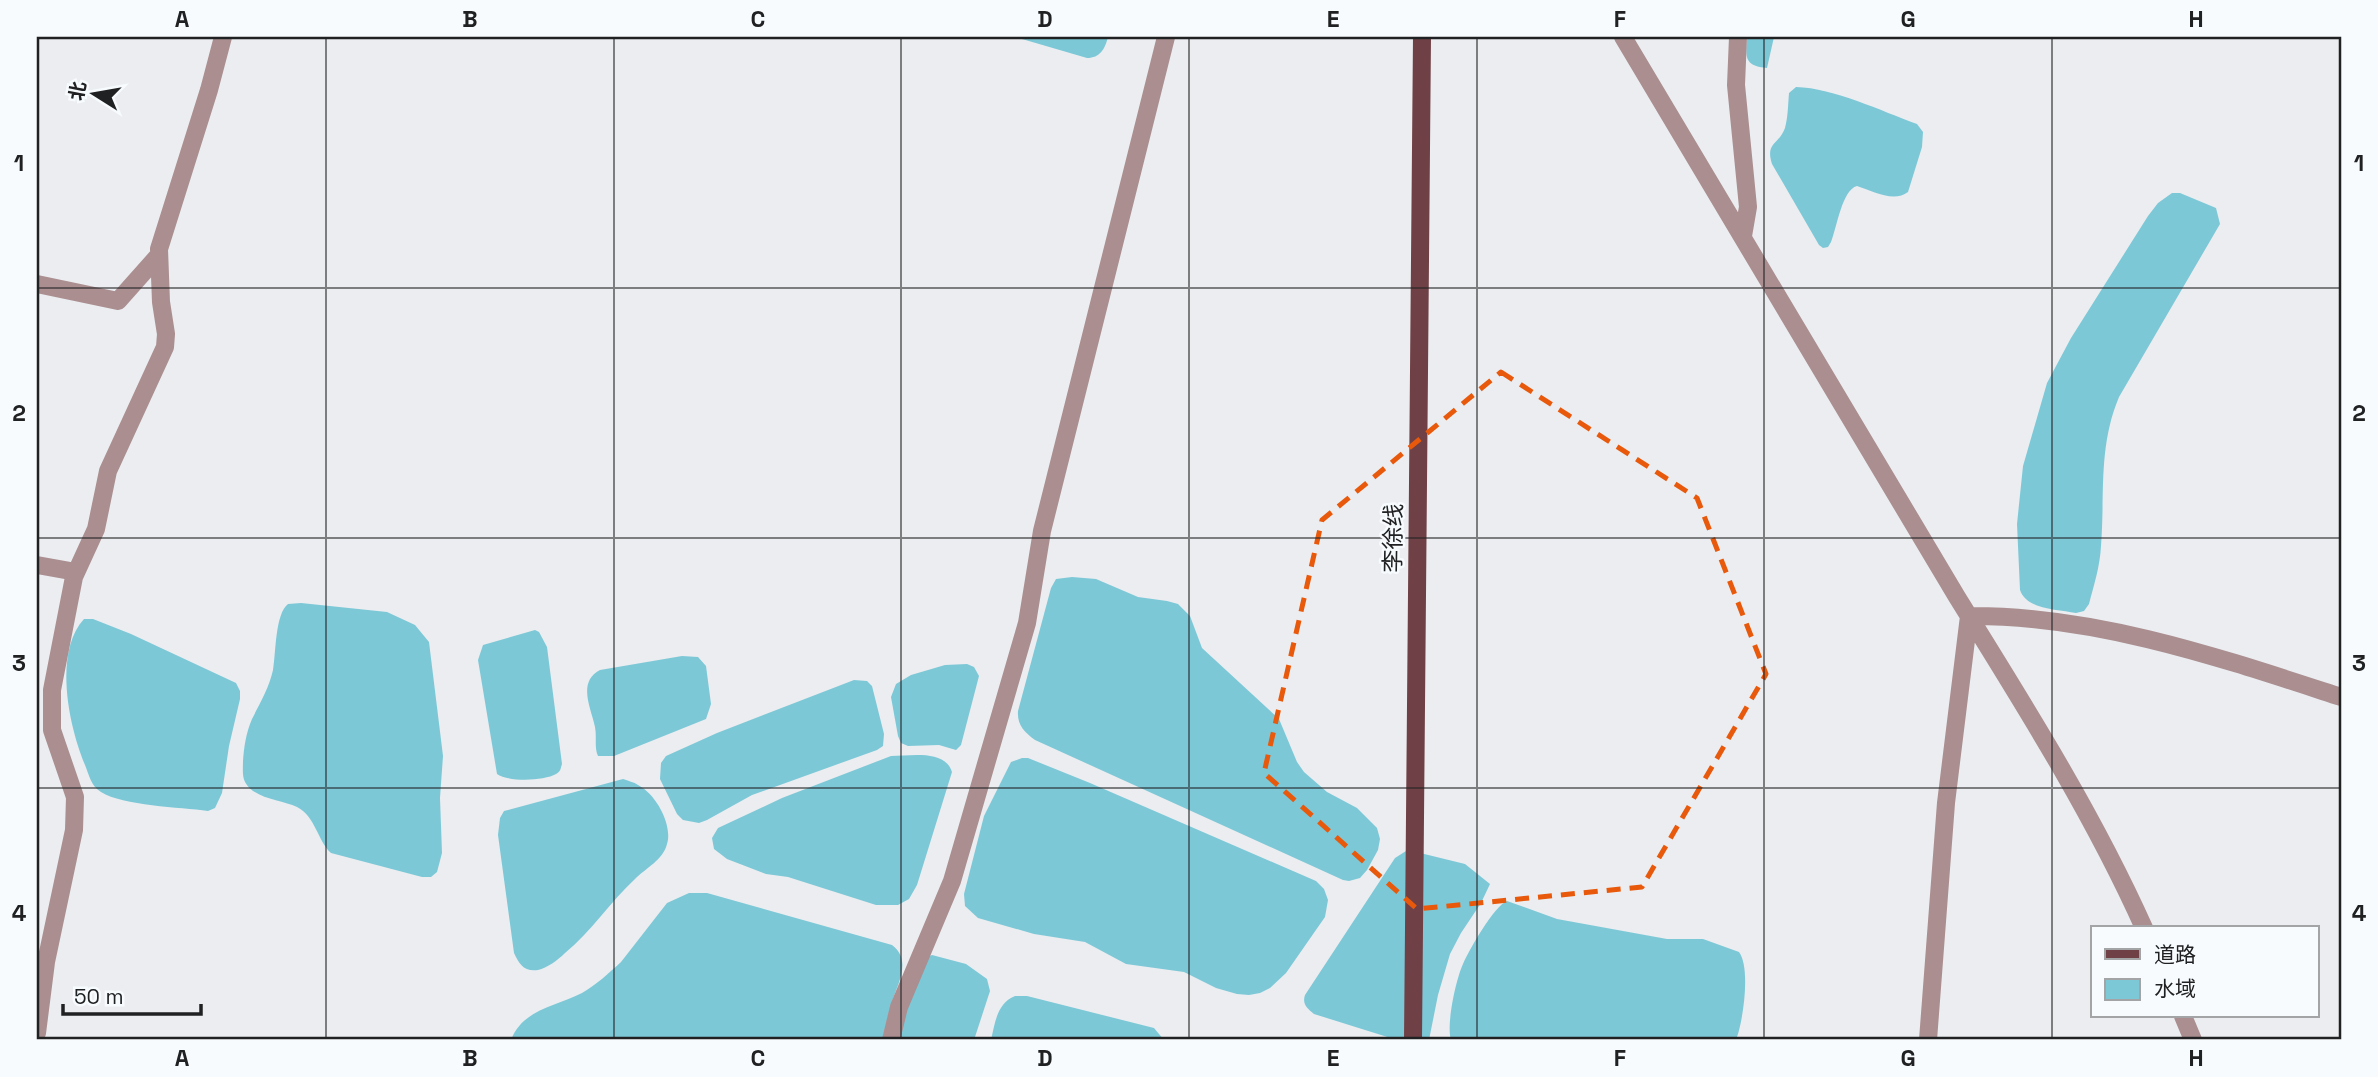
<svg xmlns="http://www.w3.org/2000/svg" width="2378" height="1077" font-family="'Space Grotesk','Noto Sans SC',sans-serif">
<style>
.water{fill:#7dc8d7}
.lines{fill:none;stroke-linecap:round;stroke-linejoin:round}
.minor{stroke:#aa8e90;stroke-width:18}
.major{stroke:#6f4045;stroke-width:18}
.marked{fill:none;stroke:#e8590c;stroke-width:5;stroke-dasharray:14 9;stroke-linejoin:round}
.grid{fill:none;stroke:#202122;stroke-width:2;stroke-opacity:0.55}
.labels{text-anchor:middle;stroke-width:5;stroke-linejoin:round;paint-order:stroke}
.street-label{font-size:23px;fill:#202122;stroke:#f8fbfe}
.neatline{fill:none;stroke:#202122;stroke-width:2.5}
.grid-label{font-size:23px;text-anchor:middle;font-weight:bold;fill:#202122}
</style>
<rect width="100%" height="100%" fill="#ebedf0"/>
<!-- water -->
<path class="water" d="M 1015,37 L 1108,37 C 1105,49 1100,58 1087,58 Z
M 1747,37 L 1774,37 L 1767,68 C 1743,66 1746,56 1747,37 Z
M 1796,87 C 1834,88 1881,111 1917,124 L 1923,132 L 1922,147 L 1908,192 C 1894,203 1872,191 1857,186 C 1842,190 1837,227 1831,242 L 1828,247 L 1823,248 L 1819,245 L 1772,164 C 1765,142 1779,145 1785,128 C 1788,117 1788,105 1789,93 Z
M 2172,193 L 2180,193 L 2216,208 L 2220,224 L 2119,397 C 2098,447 2105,494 2101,546 C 2100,566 2094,585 2089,604 L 2084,611 L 2076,613 C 2058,609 2027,610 2020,590 L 2017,524 L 2023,466 L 2047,383 L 2071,338 L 2148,216 L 2158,203 Z
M 1072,577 L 1096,579 L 1138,597 L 1167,601 L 1178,604 L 1190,616 L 1202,648 L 1279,719 L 1297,762 L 1304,772 L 1327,792 L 1357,808 L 1377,828 L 1380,839 L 1378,850 L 1367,870 L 1360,878 L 1349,881 L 1343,880 L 1035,740 C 1024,732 1017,725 1018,711 L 1051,588 L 1056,579 Z
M 301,603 L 387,612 L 415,625 L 429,642 L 443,756 L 440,798 L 442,853 L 437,872 L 431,877 L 422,877 L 331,853 C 317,840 316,817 297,807 C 282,800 254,799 245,782 C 242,776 243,768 243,761 C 244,747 246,733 252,719 C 260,703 269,688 273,670 C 276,653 275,614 288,604 Z
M 84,619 L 93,619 L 131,634 L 236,683 L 240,691 L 240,699 L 229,746 L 222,793 L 215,808 L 208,811 C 180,807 123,806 101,792 C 91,786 89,775 85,765 C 69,727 53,653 84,619 Z
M 535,630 L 539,632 L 547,647 L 562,764 C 560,770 561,771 556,774 C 544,781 508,782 497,774 L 478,660 L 483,645 Z
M 682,656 L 698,657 L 706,666 L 711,704 L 706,719 L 614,756 L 598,756 C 594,747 597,737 595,727 C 591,708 577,682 600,670 Z
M 967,664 L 974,667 L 979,676 L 961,745 L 956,750 L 939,745 L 908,746 L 901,743 L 898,736 L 891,697 L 896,684 L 911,675 L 945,665 Z
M 854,680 L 867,681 L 872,686 L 884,734 L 883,746 L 877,750 L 752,795 L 707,820 L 699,823 L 683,820 L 677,814 L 660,779 L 661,763 L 666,756 L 717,733 Z
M 891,756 C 910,756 945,749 952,772 L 917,885 L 909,899 L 898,905 L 876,905 L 788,877 L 766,874 L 727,859 L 714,849 L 712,838 L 718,828 L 782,798 Z
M 1022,758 L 1028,758 L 1090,783 L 1316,881 L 1324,889 L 1328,900 L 1325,917 L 1286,973 L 1270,988 L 1260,993 L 1249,995 L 1237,994 L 1216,988 L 1184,972 L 1126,964 L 1085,942 L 1034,934 L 978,918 L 965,906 L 964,894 L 984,816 L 1011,762 Z
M 623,779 C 628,781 634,782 638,785 C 656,794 673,825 667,844 C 663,860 646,868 635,879 C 610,902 591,932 565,953 C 558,960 547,968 538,970 C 524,972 519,964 514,953 L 498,835 L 500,818 L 504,811 Z
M 1406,851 L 1412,851 L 1465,864 L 1490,884 L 1481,903 L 1461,933 L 1450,954 L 1438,995 L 1429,1040 L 1397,1040 L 1314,1014 C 1307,1008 1302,1004 1305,995 L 1395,858 Z
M 689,893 L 707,893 L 892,945 C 912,960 898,983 892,1002 C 888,1014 886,1027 882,1040 L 511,1040 C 523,1009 555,1007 582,993 C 596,985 609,973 621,962 L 667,903 Z
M 1507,901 L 1557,919 L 1667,939 L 1703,939 L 1739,952 C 1751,968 1743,1022 1736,1040 L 1451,1040 C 1446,1025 1456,979 1463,964 C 1469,950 1494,906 1507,901 Z
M 932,955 L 966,964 L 987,979 L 990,991 L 974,1040 L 897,1040 L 921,967 L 927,957 Z
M 1015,996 L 1027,996 L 1154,1028 L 1164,1040 L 991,1040 C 995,1023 997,1003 1015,996 Z"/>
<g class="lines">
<!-- minor -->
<path class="minor" d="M 1623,37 L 1957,597 C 2024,705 2092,812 2144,928
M 1738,37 L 1736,85 L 1748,207 L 1743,236
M 37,284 L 118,301 L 158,256
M 37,565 L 76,572
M 2183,1016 L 2193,1040
M 37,1033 L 46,962 L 74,830 L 75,797 L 52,730 L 52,690 L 74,577 L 96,529 L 108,471 L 165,347 L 166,334 L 161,302 L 159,249 L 209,90 L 223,37
M 891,1040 L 899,1007 L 952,881 L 1027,623 L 1042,531 L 1166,37
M 1928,1040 L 1946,803 L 1969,616 C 2096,615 2221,658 2341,697"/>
<!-- major -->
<path class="major" d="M 1413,1040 L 1422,37"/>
</g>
<!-- marked area -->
<path class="marked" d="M 1501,372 L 1697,498 L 1766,674 L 1642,887 L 1417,909 L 1264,773 L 1322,520 Z"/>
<!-- grid -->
<path class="grid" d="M 326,37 L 326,1040M 614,37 L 614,1040M 901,37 L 901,1040M 1189,37 L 1189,1040M 1477,37 L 1477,1040M 1764,37 L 1764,1040M 2052,37 L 2052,1040M 37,288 L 2341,288M 37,538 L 2341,538M 37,788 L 2341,788"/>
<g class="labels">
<!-- street labels -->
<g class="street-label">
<text transform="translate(1393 538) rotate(-89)" y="8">李徐线</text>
</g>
</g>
<!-- border -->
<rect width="2378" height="1077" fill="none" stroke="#f8fbfe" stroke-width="77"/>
<!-- legend -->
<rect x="2091" y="926" width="228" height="91" fill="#f8fbfe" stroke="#a2a4a6" stroke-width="2"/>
<rect x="2105" y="949" width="35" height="10" fill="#6f4045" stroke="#a2a4a6" stroke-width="2"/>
<text x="2154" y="962" font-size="21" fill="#202122">道路</text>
<rect x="2105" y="979" width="35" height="21" fill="#7dc8d7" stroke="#a2a4a6" stroke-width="2"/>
<text x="2154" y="996" font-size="21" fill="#202122">水域</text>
<!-- north arrow -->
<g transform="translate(94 94) rotate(281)" stroke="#f8fbfe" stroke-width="5" paint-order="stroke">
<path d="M0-5L12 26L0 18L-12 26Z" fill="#202122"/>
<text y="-10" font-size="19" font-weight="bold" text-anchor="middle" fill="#202122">北</text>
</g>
<!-- scale -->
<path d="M63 1004v10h138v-10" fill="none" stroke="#202122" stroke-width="3.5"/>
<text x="74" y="1004" font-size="21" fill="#202122" stroke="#f8fbfe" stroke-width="5" paint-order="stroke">50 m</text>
<rect x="38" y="38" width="2302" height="1000" class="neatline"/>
<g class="grid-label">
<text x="182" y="27">A</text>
<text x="470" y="27">B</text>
<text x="758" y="27">C</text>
<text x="1045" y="27">D</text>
<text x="1333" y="27">E</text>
<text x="1620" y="27">F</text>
<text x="1908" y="27">G</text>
<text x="2196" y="27">H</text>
<text x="19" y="171">1</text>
<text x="2359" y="171">1</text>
<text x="19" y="421">2</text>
<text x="2359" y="421">2</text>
<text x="19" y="671">3</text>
<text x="2359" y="671">3</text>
<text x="19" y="921">4</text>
<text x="2359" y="921">4</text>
<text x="182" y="1066">A</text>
<text x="470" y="1066">B</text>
<text x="758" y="1066">C</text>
<text x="1045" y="1066">D</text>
<text x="1333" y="1066">E</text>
<text x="1620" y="1066">F</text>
<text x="1908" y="1066">G</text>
<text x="2196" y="1066">H</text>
</g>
</svg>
